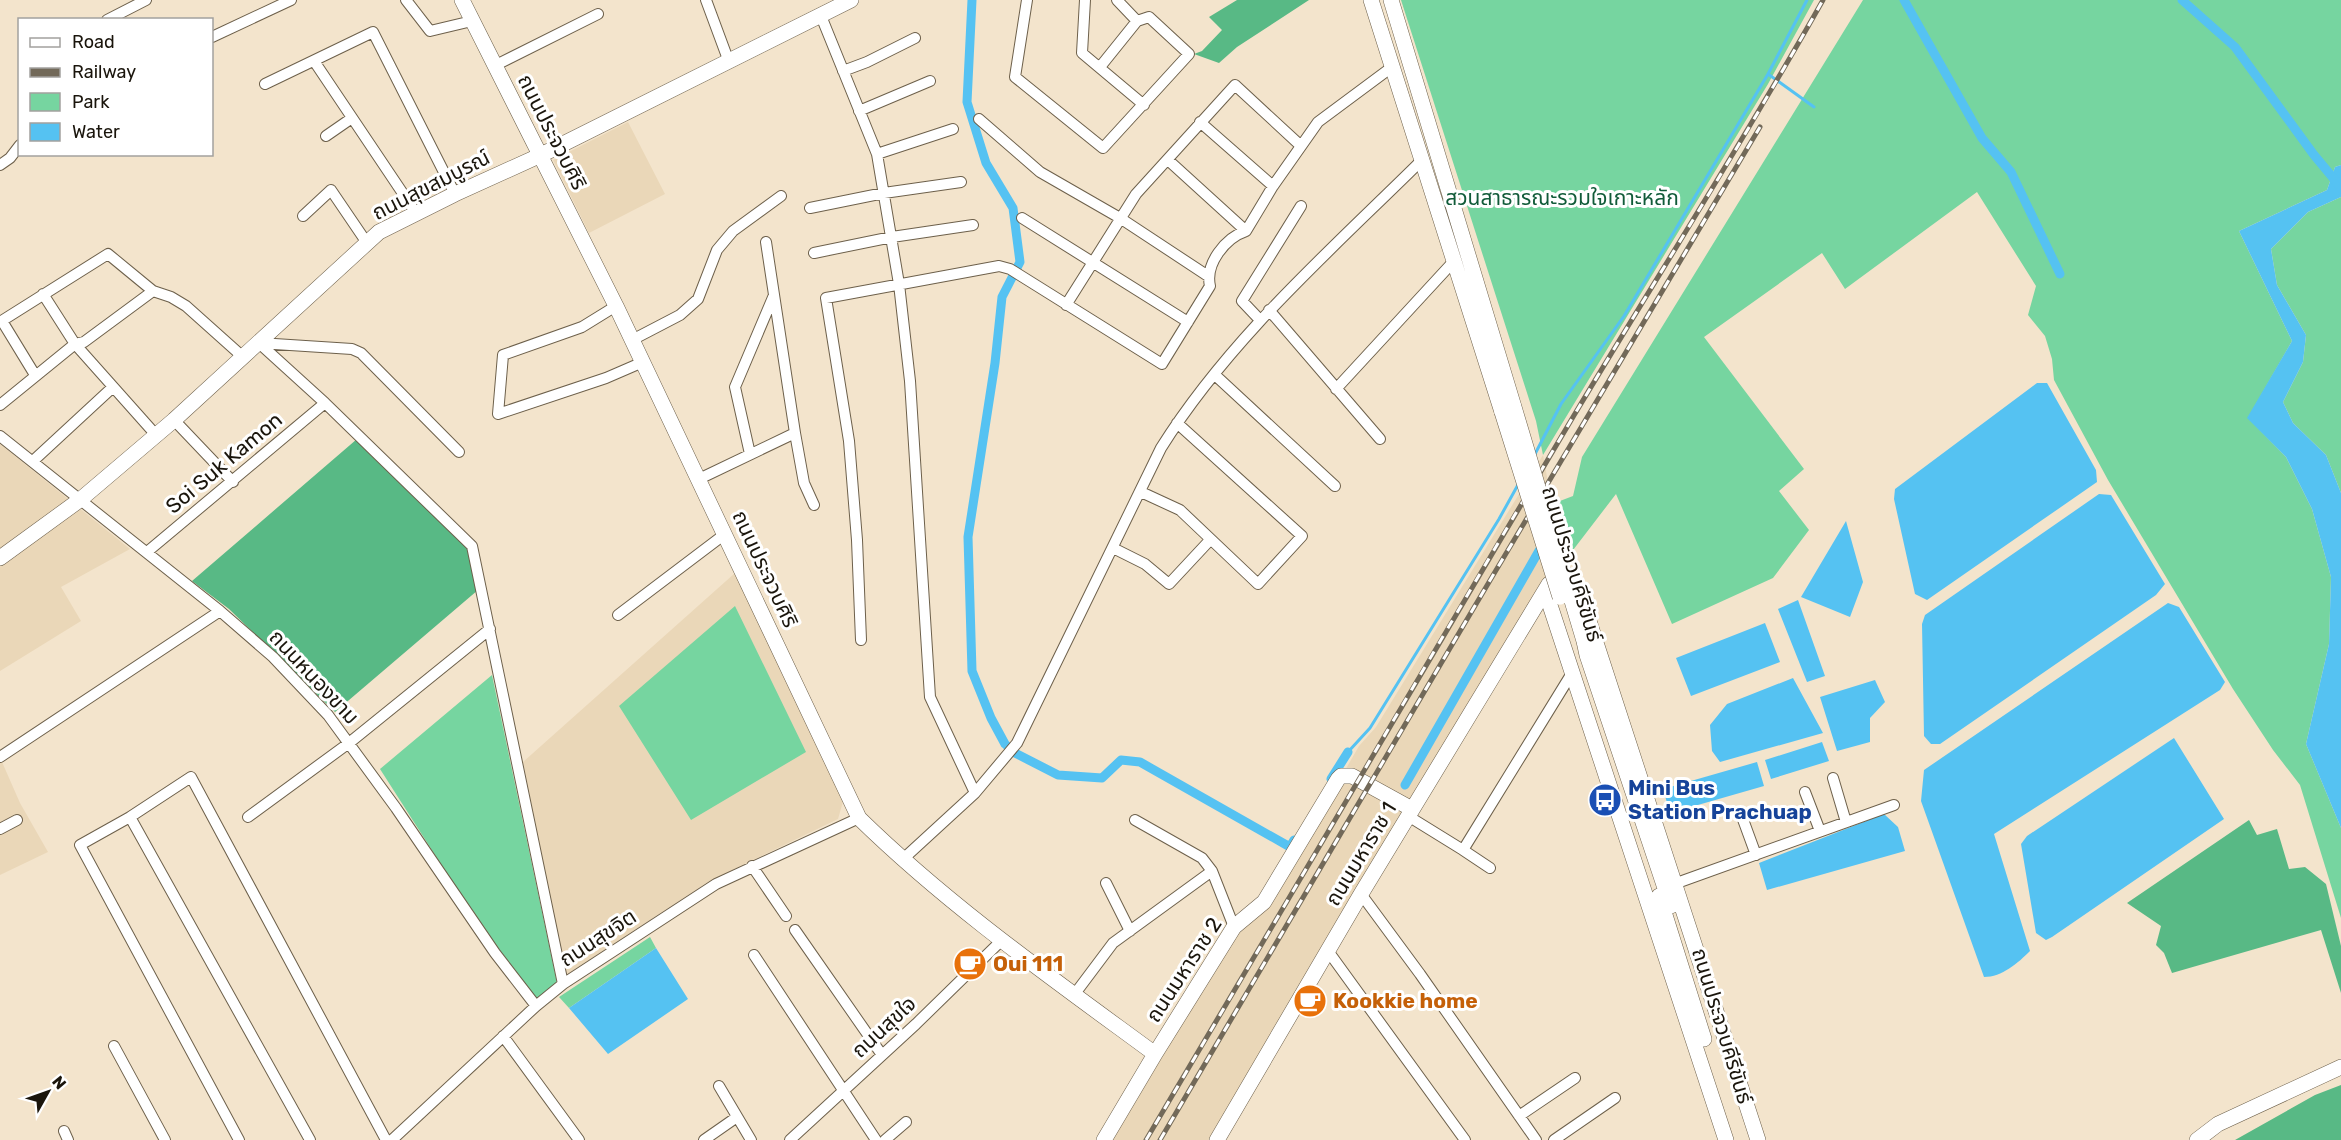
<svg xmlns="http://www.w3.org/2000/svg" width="2341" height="1140" font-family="Rubik,'Noto Sans Thai',sans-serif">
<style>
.built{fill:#ead7b8}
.green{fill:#76d5a0}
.forest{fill:#58b985}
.water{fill:#55c2f2}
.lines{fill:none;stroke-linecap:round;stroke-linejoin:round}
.stream{stroke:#55c2f2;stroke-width:3}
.canal{stroke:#55c2f2;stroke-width:9}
.street-casing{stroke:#6d604b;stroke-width:12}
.secondary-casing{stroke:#6d604b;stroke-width:16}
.street{stroke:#fff;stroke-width:10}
.secondary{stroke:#fff;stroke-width:15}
.rail-casing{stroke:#726959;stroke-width:5}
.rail{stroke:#fff;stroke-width:3;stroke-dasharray:9;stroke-linecap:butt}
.secondary-bridge-casing{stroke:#6d604b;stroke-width:16;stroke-linecap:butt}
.secondary-bridge{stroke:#fff;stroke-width:15}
.labels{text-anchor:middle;stroke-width:6;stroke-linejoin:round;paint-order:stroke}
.street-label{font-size:21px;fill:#1a150c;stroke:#fff}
.park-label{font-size:21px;fill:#115b39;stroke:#fff}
.transit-label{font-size:21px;font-weight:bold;fill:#164399;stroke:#fff;text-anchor:start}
.food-label{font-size:21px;font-weight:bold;fill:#c56008;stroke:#fff;text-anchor:start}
</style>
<rect width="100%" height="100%" fill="#f3e4cc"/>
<!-- built -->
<path class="built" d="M 628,122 L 665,194 L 589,233 L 553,160 Z
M 0,444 L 130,549 L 61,587 L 81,621 L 0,671 Z
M 1543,455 L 1552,504 L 1545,580 L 1209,1140 L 1113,1140 L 1234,936 L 1267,906 L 1359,746 L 1376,727 Z
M 735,573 L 844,798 L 838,819 L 708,882 L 566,975 L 523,762 Z
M 2,762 L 20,803 L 48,852 L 0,875 L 0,763 Z"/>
<!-- green -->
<path class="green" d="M 1401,0 L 1814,0 L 1768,84 L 1543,455 L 1536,421 Z
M 1863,0 L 2341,0 L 2341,165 L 2335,167 L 2327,190 L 2239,231 L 2292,341 L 2248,418 L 2286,457 L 2312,509 L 2331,577 L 2329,644 L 2306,744 L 2341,828 L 2341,918 L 2300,785 L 2273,750 L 2233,689 L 2108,480 L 2054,380 L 2052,359 L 2045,336 L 2028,315 L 2036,286 L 1977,192 L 1845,289 L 1822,253 L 1704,337 L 1804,469 L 1779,491 L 1809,530 L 1773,578 L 1672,624 L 1616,494 L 1570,554 L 1552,504 L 1573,496 L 1582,457 Z
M 2341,197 L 2341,493 L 2326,455 L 2293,423 L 2283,402 L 2303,362 L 2306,335 L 2277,285 L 2271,249 L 2308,212 Z
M 735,606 L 806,752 L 691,820 L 619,706 Z
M 492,675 L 557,983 L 536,999 L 497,952 L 380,769 Z
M 650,937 L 656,948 L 569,1008 L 559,997 Z"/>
<!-- forest -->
<path class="forest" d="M 1237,0 L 1309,0 L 1237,47 L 1219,63 L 1194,54 L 1202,51 L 1222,30 L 1209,17 Z
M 357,439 L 468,547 L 478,590 L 335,712 L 229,609 L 192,581 Z
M 2249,820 L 2257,835 L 2277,829 L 2289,869 L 2305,867 L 2326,884 L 2341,946 L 2341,993 L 2321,930 L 2172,973 L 2164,953 L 2156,945 L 2161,926 L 2127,903 Z
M 2341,1085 L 2341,1140 L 2235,1140 L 2315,1095 Z"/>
<!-- water -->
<path class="water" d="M 2341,165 L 2341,197 L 2308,212 L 2271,249 L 2277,285 L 2306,335 L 2303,362 L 2283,402 L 2293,423 L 2326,455 L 2341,493 L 2341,828 L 2306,744 L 2329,644 L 2331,577 L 2312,509 L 2286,457 L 2247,418 L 2292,341 L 2239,231 L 2327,190 L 2335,167 Z
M 2037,383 L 2047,383 L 2096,470 L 2097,482 L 1927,600 L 1915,594 L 1894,499 L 1895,489 Z
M 2099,494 L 2111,495 L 2165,584 L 2156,595 L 1940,744 L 1931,744 L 1924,736 L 1922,624 L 1925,615 Z
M 1846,521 L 1863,582 L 1850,617 L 1801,597 Z
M 1798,600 L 1825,676 L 1807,682 L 1778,609 Z
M 2168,603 L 2179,607 L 2225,682 L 2220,690 L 1994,834 L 2030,951 C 2018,963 2002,977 1984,977 L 1921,801 L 1924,770 Z
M 1765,623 L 1780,662 L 1691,696 L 1676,658 Z
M 1793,678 L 1823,733 L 1720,762 L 1712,751 L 1710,725 L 1727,704 Z
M 1875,680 L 1885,702 L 1870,718 L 1870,742 L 1837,751 L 1820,697 Z
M 2174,738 L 2224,819 L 2052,937 L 2046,940 L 2036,933 L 2021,844 L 2027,836 Z
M 1822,742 L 1829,761 L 1771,779 L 1765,760 Z
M 1757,762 L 1764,786 L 1670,813 L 1663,789 Z
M 1884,814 L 1898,827 L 1905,851 L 1767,890 L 1759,863 Z
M 656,948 L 688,999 L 608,1054 L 569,1008 Z"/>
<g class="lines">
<!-- stream -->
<path class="stream" d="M 1768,74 L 1807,0
M 1535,454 L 1561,404 L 1624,316 L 1768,74 L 1814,107
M 1348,752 L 1370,728 L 1499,519 L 1519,483"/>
<!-- canal -->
<path class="canal" d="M 972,0 L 967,102 L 986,163 L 1013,208 L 1020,262 L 1002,297 L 995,363 L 968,537 L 972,671 L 991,718 L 1005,744 L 1015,753 L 1058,775 L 1102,778 L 1121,760 L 1140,762 L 1290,847 L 1294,840
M 1904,0 L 1982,138 L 2011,172 L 2060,274
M 2182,0 L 2235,47 L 2314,155 L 2339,185
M 1331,779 L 1348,752
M 1405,785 L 1544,542"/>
<defs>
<path id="street" d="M 406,0 L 430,31 L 472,21
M 706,0 L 729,62
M 1027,0 L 1015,77 L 1103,148 L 1189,54 L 1149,17 L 1137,21 L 1117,0
M 1085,0 L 1082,53 L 1144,105
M 821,16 L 877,154 L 899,284 L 910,381 L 930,697 L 975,793
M 107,20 L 146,0
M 212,37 L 291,0
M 314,61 L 416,213
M 494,66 L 598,14
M 1100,67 L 1137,21
M 843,71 L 867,62 L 915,38
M 265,84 L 373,32 L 455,194
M 859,111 L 930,81
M 979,119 L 1040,172 L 1120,218 L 1208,276
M 1200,122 L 1273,186
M 326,136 L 352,118
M 877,154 L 953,129
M 1168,160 L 1246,231 L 1273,186 L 1318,122 L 1392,67
M 0,165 L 10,158 L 20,145
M 810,208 L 884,193 L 961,182
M 303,216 L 331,190 L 367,243
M 1022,218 L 1188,322
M 814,253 L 892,237 L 973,225
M 43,294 L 75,344 L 156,435
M 1066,305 L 1136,194 L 1235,85 L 1301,146
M 616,306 L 582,327 L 503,355 L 498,414 L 606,378 L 643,362
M 1269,310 L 1380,439
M 1260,320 L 1242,301 L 1301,206
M 2,321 L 35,375
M 0,322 L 108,254 L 153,291 L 171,297 L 186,306 L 243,357
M 632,340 L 680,315 L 698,299 L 717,250 L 733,231 L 781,196
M 259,343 L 325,403 L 472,546 L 563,984
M 259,343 L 352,349 L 361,353 L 459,452
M 1215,375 L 1335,486
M 1336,389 L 1454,261
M 0,405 L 75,344 L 84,342 L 153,291
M 174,420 L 233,482
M 795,433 L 804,483 L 814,505
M 0,436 L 220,611 L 273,657 L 328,715 L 396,808 L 495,953 L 536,1006
M 750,454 L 735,387 L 774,295
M 33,461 L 113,387
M 699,479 L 795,433 L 766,242
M 1141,492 L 1180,510 L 1258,584 L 1302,536 L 1177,423
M 1113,548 L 1145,564 L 1169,584 L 1210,540
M 147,552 L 325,403
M 618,615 L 725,534
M 861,640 L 857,540 L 849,441 L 826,298 L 999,266 L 1010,269 L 1162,364 L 1210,286 C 1205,264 1225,238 1246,231
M 0,757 L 220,611
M 1833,778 L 1846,822
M 1805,792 L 1820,831
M 1741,814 L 1756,855
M 1408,816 L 1463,850 L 1572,673
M 130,817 L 310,1140
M 248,817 L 349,743 L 490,629
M 1135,820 L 1202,858 L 1212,871 L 1234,927
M 0,829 L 17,820
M 1463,850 L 1490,868
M 902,860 L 975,793 L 1017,743 L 1161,448 C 1230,338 1330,251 1422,160
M 752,866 L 786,916
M 1106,883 L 1130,931
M 1674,884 L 1894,805
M 1361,894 L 1420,974 L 1536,1140
M 795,930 L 882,1055
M 1328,951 L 1465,1140
M 754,955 L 876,1140
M 1074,995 L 1113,943 L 1212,871
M 503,1036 L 579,1140
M 114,1046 L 165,1140
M 719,1086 L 751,1140
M 1519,1116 L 1575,1078
M 64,1131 L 68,1140
M 239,1140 L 80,845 L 130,817 L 191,777 L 386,1140
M 392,1140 L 536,1006 L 563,984 L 716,884 L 859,818
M 704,1140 L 737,1117
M 790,1140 L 916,1024 L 1002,940
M 885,1140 L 906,1122
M 1554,1140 L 1615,1098"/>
<path id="secondary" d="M 462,0 L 616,306 L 859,818 C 949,906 1053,979 1155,1054
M 1371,0 L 1502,412
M 1391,0 L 1514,407
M 0,558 L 81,499 L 174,420 L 379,232 L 455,194 L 541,155 L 851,0
M 1546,593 L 1726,1140
M 1584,641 L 1587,655 L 1671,906
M 1659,896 L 1704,1039
M 1104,1140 L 1155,1054 L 1234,927 L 1264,902 L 1338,779 L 1341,776 L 1352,776 L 1412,809
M 1217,1140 L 1361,894 L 1549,584 L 1564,577 L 1574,581 L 1587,615 L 1758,1140
M 2197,1140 L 2218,1124 L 2341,1067"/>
</defs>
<!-- street casing -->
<use href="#street" class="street-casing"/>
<!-- secondary casing -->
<use href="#secondary" class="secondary-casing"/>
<!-- street -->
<use href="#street" class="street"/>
<!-- secondary -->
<use href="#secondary" class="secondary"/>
<defs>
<path id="rail" d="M 1146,1140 C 1289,899 1430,657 1573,417 C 1656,278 1744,141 1823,0
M 1160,1140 L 1492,577 L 1760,127"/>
</defs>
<!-- rail casing -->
<use href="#rail" class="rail-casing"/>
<!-- rail -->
<use href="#rail" class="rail"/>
<defs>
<path id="secondary-bridge" d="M 1514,407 L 1584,641
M 1502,412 L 1560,597"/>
</defs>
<!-- secondary-bridge casing -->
<use href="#secondary-bridge" class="secondary-bridge-casing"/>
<!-- secondary-bridge -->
<use href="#secondary-bridge" class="secondary-bridge"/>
</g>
<!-- icons -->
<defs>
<symbol id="bus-disc" viewBox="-11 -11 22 22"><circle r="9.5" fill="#1a4fb4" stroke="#fff"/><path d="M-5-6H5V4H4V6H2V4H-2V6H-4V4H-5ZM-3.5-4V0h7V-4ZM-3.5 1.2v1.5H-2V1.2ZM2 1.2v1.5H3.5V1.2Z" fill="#fff"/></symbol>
<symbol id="cafe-disc" viewBox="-11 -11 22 22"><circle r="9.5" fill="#e8710a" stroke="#fff"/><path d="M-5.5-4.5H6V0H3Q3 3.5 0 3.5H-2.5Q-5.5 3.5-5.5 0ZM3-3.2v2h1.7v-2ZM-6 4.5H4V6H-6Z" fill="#fff"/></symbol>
</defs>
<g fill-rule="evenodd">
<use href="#bus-disc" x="1586" y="781" width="38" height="38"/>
<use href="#cafe-disc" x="951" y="945" width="38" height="38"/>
<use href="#cafe-disc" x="1291" y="982" width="38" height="38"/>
</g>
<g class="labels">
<!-- street labels -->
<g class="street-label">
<text transform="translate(552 132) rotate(63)" y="7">ถนนประจวบศิริ</text>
<text transform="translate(431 185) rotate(-27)" y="7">ถนนสุขสมบูรณ์</text>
<text transform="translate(224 463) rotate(-40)" y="7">Soi Suk Kamon</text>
<text transform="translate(1572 564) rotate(73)" y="7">ถนนประจวบคีรีขันธ์</text>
<text transform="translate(765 569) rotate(65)" y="7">ถนนประจวบศิริ</text>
<text transform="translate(314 677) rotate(47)" y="7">ถนนหนองขาม</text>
<text transform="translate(1361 854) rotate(-59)" y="7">ถนนมหาราช 1</text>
<text transform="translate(598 938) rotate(-33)" y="7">ถนนสุขจิต</text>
<text transform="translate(1184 970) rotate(-57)" y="7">ถนนมหาราช 2</text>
<text transform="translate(1722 1026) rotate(73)" y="7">ถนนประจวบคีรีขันธ์</text>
<text transform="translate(884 1027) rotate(-43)" y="7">ถนนสุขใจ</text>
</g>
<!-- park labels -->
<g class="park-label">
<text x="1562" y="205">สวนสาธารณะรวมใจเกาะหลัก</text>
</g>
<!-- transit labels -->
<g class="transit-label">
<text x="1628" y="795">Mini Bus<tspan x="1628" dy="24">Station Prachuap</tspan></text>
</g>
<!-- food labels -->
<g class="food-label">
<text x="993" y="971">Oui 111</text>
<text x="1333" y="1008">Kookkie home</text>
</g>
</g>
<!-- legend -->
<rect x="18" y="18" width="195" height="138" fill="#ffffff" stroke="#a3a19e" stroke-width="1.5"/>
<rect x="30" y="38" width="30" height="9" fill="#ffffff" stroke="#a3a19e" stroke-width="1.5"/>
<text x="72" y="48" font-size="18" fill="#1a150c">Road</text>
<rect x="30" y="68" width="30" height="9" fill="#726959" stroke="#a3a19e" stroke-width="1.5"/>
<text x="72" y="78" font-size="18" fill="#1a150c">Railway</text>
<rect x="30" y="93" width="30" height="18" fill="#76d5a0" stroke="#a3a19e" stroke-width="1.5"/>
<text x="72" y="108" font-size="18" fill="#1a150c">Park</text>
<rect x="30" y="123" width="30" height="18" fill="#55c2f2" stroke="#a3a19e" stroke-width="1.5"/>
<text x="72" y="138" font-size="18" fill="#1a150c">Water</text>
<!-- north arrow -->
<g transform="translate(48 1092) rotate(50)" stroke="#ffffff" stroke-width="4.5" paint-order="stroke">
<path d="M0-4.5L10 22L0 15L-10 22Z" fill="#1a150c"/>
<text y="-9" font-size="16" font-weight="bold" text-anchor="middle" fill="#1a150c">N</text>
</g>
</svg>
